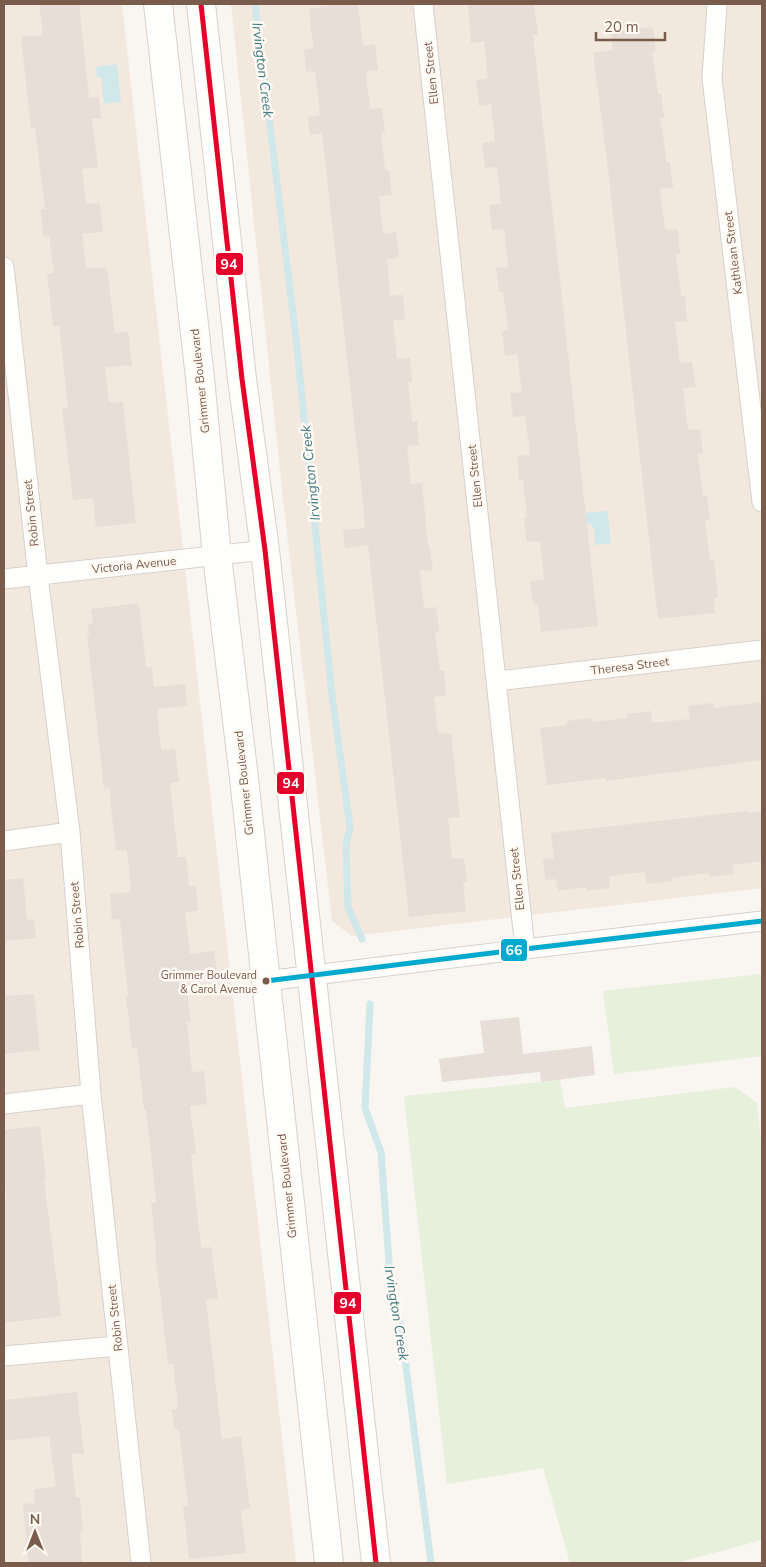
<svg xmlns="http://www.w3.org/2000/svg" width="766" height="1567" font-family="'Nunito Sans',sans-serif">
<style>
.residential{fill:#f2e8de}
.green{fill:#e7f0db}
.water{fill:#d0e8ea}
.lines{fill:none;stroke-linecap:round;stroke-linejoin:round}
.stream{stroke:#d0e8ea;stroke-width:7}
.building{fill:#e6ded7}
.street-casing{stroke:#d7d1cb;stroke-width:21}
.secondary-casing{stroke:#d9d2cb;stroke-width:30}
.street{stroke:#fefefd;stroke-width:19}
.secondary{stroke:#fefefd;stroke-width:28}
.bus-1-casing{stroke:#fffaf3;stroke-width:9}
.bus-2-casing{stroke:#fffaf3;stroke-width:9}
.bus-1{stroke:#e4002b;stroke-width:5}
.bus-2{stroke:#00a9ce;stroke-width:5}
.bus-dot{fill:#7a5c4d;stroke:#fffaf3;stroke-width:2}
.labels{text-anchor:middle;stroke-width:5;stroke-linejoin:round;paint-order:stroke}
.bus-label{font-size:11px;fill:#7a5c4d;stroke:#fffaf3;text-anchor:end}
.street-label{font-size:12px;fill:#7a5c4d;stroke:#fffaf3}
.water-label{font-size:14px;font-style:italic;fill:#437c86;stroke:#fffaf3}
.line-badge{stroke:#fffaf3;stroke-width:2}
.badge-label{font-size:14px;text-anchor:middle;font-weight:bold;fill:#fff}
</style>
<rect width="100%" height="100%" fill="#f9f5f0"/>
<!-- residential -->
<path class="residential" d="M 4,4 L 122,4 L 296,1563 L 4,1563 Z
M 231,4 L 762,4 L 762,888 L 352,936 L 332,921 L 283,499 Z"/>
<!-- green -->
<path class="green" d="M 762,974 L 762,1056 L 614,1074 L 603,991 Z
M 560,1080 L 565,1108 L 735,1087 L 757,1103 L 762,1151 L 762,1540 L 676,1563 L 570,1563 L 543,1468 L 447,1484 L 404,1096 Z"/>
<!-- water -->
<path class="water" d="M 117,64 L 121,102 L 104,104 L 101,77 L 97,77 L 96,67 Z
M 605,511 L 608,513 L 611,543 L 595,545 L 594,529 L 591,524 L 585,522 L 584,513 Z"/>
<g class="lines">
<!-- stream -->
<path class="stream" d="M 255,4 L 296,338 L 332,695 L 350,827 L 346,846 L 348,907 L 362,939
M 370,1004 L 365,1108 L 381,1152 L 391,1289 L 401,1327 L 431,1563"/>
</g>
<!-- building -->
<path class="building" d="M 39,4 L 79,4 L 89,98 L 99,97 L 101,118 L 92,119 L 98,167 L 82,169 L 86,204 L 100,203 L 103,232 L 82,234 L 86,269 L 107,267 L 115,333 L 128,332 L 132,365 L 105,367 L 109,403 L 123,402 L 136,523 L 96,527 L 93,498 L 73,500 L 62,408 L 68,408 L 59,325 L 53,326 L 47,274 L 54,273 L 49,236 L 43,237 L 41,209 L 45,209 L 35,128 L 31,128 L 21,37 L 43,35 Z
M 329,4 L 358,4 L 363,46 L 375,44 L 378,70 L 366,71 L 370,109 L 382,108 L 385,132 L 381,133 L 385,170 L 389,170 L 392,195 L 379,196 L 383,234 L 396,232 L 399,258 L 387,259 L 390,296 L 403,295 L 405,319 L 393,321 L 397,359 L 410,358 L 412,382 L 408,382 L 412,421 L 417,421 L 419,445 L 407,446 L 411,484 L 422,483 L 428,546 L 430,545 L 433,570 L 420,571 L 424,609 L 436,607 L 440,632 L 435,633 L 440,671 L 444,671 L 446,695 L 434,697 L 438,734 L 451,733 L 460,817 L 448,818 L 452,859 L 464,858 L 467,882 L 463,883 L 466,911 L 409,917 L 368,545 L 345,548 L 343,530 L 365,528 L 364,512 L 322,133 L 310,135 L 308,117 L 320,115 L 315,71 L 306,72 L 304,49 L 313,48 L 309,9 L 329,6 Z
M 468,4 L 534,4 L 538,34 L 533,35 L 598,626 L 541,632 L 538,605 L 533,605 L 530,581 L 544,580 L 540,541 L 527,542 L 524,518 L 527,518 L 523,480 L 519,480 L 517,456 L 530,455 L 525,416 L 513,417 L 510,393 L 522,392 L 517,354 L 505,356 L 502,331 L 508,330 L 503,292 L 499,292 L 496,268 L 508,267 L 504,229 L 492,230 L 489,205 L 501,204 L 497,167 L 485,168 L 482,143 L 495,141 L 491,104 L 479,106 L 476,80 L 488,79 L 484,41 L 471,43 Z
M 653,27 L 656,51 L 652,52 L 658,94 L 661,93 L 664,118 L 660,118 L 667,162 L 670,162 L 673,187 L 660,189 L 665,230 L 678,229 L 680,254 L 676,254 L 681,296 L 685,296 L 687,321 L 675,322 L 680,363 L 692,362 L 696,387 L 683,388 L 688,430 L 700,429 L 703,453 L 698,454 L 703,496 L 707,495 L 710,520 L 705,520 L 710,561 L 714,560 L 718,597 L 714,598 L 715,613 L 658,619 L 608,169 L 593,53 L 613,50 L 611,33 Z
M 139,603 L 146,667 L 152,667 L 154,687 L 185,684 L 187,706 L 157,709 L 161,750 L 175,749 L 179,782 L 170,783 L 178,857 L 186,857 L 189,886 L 196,886 L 198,911 L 185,912 L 190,954 L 214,951 L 217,971 L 185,975 L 191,1022 L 187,1022 L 192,1072 L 204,1071 L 207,1104 L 190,1106 L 196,1154 L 191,1155 L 201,1248 L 211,1247 L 218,1298 L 206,1299 L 222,1439 L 241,1436 L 250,1509 L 241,1510 L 246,1553 L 189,1559 L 183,1506 L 188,1506 L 179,1429 L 174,1429 L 172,1409 L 178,1409 L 173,1363 L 168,1364 L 155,1251 L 156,1251 L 151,1203 L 156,1203 L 155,1190 L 146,1110 L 144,1110 L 137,1048 L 132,1049 L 126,996 L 128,996 L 120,919 L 112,920 L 110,894 L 131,892 L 127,850 L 116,851 L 109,788 L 104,789 L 87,635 L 89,635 L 88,624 L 93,623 L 91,609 Z
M 762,702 L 762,760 L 606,781 L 606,778 L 547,785 L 540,728 L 567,725 L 567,721 L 591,718 L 591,722 L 627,718 L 627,714 L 651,711 L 652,723 L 690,719 L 688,706 L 713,703 L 714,708 Z
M 749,811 L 749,813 L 762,811 L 762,861 L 732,865 L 734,874 L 710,877 L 709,873 L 671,878 L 672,881 L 647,884 L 645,872 L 609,876 L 610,888 L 587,891 L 586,887 L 558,891 L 556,879 L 545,880 L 543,860 L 554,858 L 551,833 Z
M 23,878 L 27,920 L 34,919 L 36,938 L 4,941 L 4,880 Z
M 34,994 L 40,1050 L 4,1054 L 4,996 Z
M 519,1017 L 523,1054 L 592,1046 L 595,1075 L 541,1082 L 540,1072 L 442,1082 L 439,1059 L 484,1053 L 480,1021 Z
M 40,1126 L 46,1179 L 44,1179 L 61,1316 L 4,1323 L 4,1201 L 7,1200 L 4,1172 L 4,1130 Z
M 77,1392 L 84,1453 L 71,1454 L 76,1497 L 80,1497 L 83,1533 L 80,1533 L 82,1563 L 29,1563 L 23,1504 L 35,1503 L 34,1489 L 56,1487 L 49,1436 L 4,1441 L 4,1400 Z"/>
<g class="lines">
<defs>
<path id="street" d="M 423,4 L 525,949
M 717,4 L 712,78 L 762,502
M 4,267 L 38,576 L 70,832 L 91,1094 L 141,1563
M 4,579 L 265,550
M 497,681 L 762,650
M 4,841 L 70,832
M 266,981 L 525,949 L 762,921
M 4,1104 L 91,1094
M 4,1356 L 118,1346"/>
<path id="secondary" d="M 158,4 L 200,378 L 217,556 L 244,778 L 329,1563
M 201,4 L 242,379 L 265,550 L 376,1563"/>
</defs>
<!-- street casing -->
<use href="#street" class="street-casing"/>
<!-- secondary casing -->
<use href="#secondary" class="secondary-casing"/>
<!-- street -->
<use href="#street" class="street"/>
<!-- secondary -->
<use href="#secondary" class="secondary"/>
<defs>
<path id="bus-1" d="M 201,4 L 242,379 L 265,550 L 376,1563"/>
<path id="bus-2" d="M 266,981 L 525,949 L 762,921"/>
</defs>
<!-- bus-1 casing -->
<use href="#bus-1" class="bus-1-casing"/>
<!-- bus-2 casing -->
<use href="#bus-2" class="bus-2-casing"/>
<!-- bus-1 -->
<use href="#bus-1" class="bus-1"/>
<!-- bus-2 -->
<use href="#bus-2" class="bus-2"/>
</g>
<!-- markers -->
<circle class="bus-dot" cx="266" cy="981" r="4.5"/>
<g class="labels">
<!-- bus labels -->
<g class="bus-label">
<text x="257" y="979">Grimmer Boulevard<tspan x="257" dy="14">&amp; Carol Avenue</tspan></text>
</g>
<!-- street labels -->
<g class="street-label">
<text transform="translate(431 73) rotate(-96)" y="4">Ellen Street</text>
<text transform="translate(733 253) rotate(-97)" y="4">Kathlean Street</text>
<text transform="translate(200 381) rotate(-96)" y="4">Grimmer Boulevard</text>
<text transform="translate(475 476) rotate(-96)" y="4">Ellen Street</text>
<text transform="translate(31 513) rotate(-96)" y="4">Robin Street</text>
<text transform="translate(134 565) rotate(-6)" y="4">Victoria Avenue</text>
<text transform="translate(630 666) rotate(-7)" y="4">Theresa Street</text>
<text transform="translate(244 783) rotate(-96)" y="4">Grimmer Boulevard</text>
<text transform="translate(517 879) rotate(-96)" y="4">Ellen Street</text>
<text transform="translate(77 915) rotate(-95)" y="4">Robin Street</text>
<text transform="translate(287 1186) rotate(-96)" y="4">Grimmer Boulevard</text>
<text transform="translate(115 1318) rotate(-96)" y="4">Robin Street</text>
</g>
<!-- water labels -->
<g class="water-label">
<text transform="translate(263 70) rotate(83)" y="5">Irvington Creek</text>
<text transform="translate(310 473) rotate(-96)" y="5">Irvington Creek</text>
<text transform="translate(397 1313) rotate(81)" y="5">Irvington Creek</text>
</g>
</g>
<g class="line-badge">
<rect x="215" y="252" width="29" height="24" rx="5" fill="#e4002b"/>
<rect x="276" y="771" width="29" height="24" rx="5" fill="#e4002b"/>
<rect x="500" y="938" width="28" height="24" rx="5" fill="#00a9ce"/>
<rect x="333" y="1291" width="29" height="24" rx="5" fill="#e4002b"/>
</g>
<g class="badge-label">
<text x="229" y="269">94</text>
<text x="291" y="788">94</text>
<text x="514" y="955">66</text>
<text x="348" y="1308">94</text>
</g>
<!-- border -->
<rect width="766" height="1567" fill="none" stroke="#7a5c4d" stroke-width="10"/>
<!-- north arrow -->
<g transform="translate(35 1532)" stroke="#fffaf3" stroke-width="4" paint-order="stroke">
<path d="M0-4L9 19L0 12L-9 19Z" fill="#7a5c4d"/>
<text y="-8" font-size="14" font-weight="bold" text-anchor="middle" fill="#7a5c4d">N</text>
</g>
<!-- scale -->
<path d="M596 32v8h69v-8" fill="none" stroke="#7a5c4d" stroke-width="2.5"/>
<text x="604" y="32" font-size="15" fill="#7a5c4d" stroke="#fffaf3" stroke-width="4" paint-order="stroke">20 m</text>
</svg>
